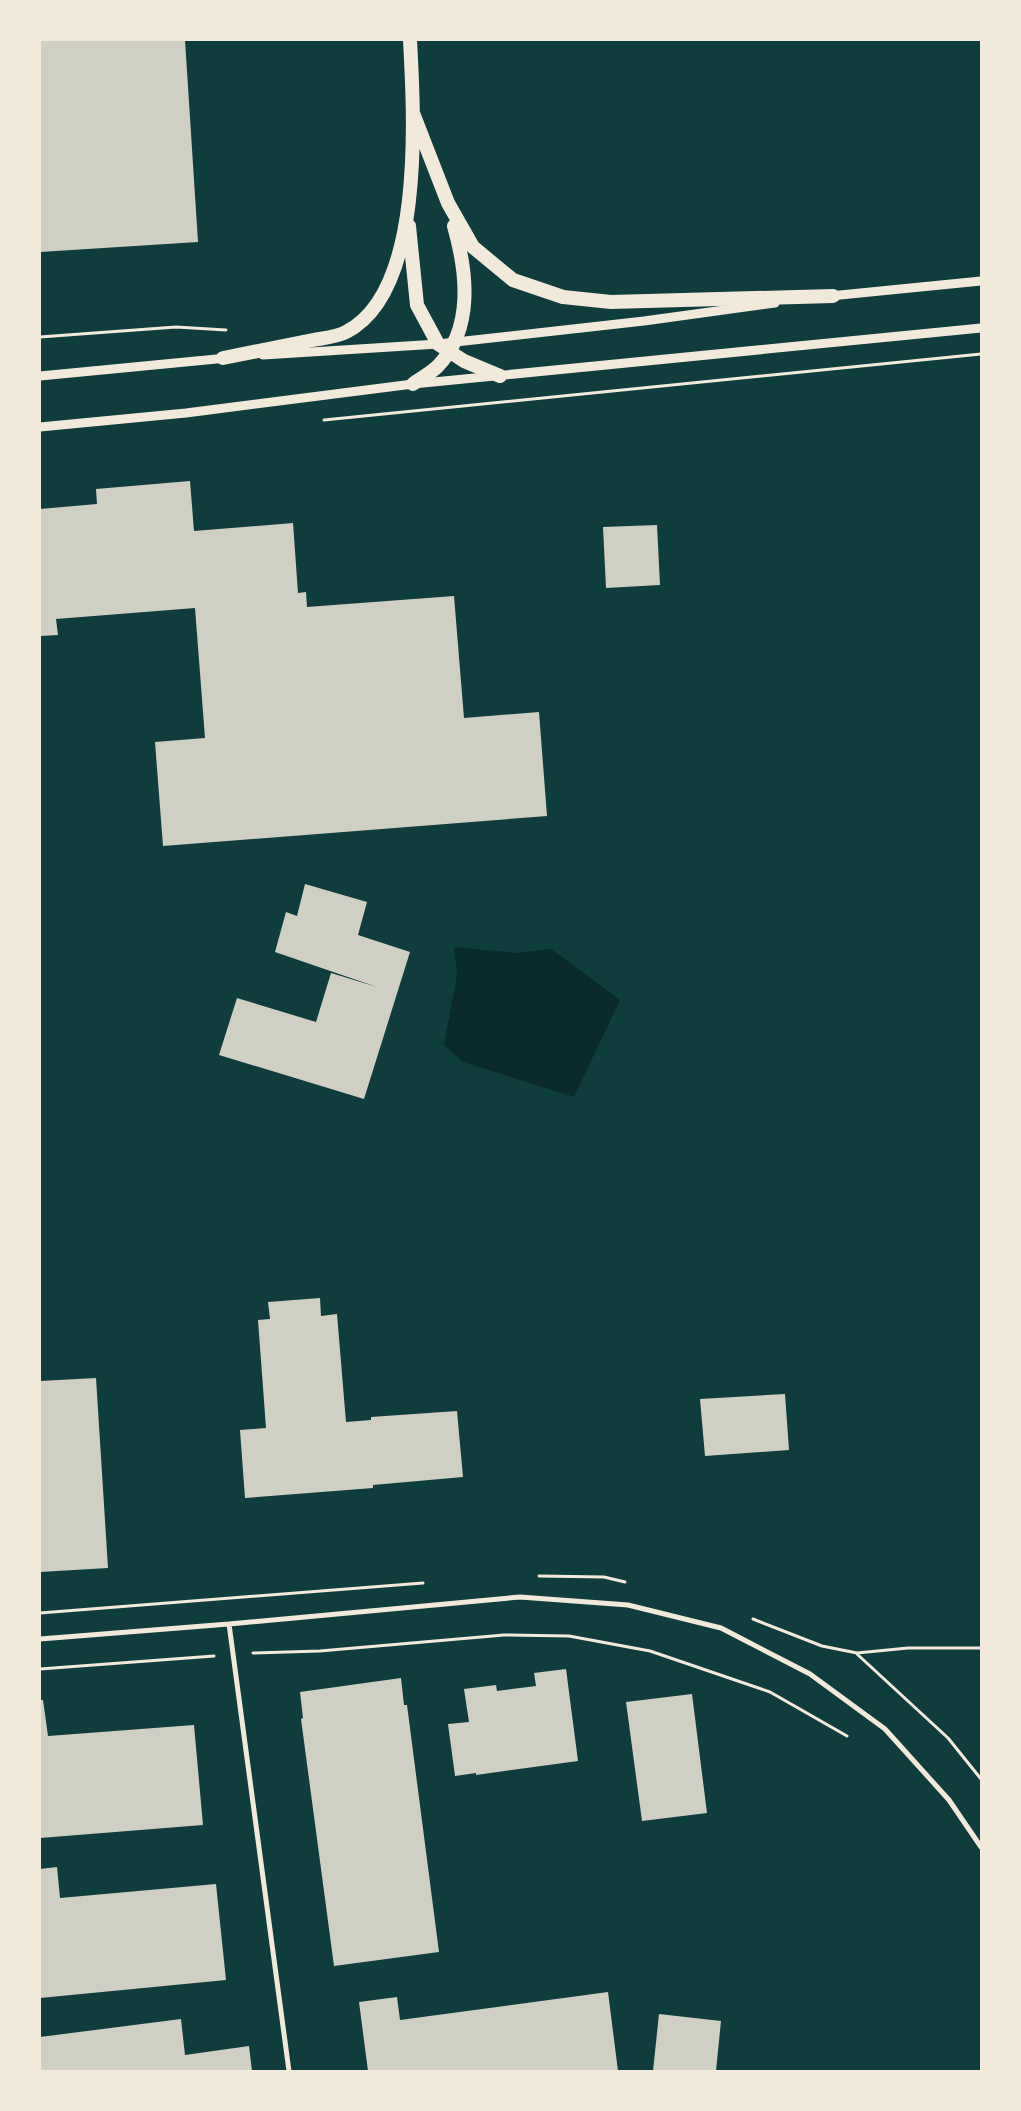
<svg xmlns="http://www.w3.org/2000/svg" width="1021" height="2111" font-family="Spectral,serif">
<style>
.water{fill:#0a2a2b}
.building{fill:#cfcfc3}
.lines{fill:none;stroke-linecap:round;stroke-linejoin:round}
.path{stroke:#f1e9da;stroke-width:3}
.minor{stroke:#f1e9da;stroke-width:5}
.tertiary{stroke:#f1e9da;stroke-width:9}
.trunk{stroke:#f1e9da;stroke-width:14}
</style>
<rect width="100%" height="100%" fill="#0f3d3e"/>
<!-- water -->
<path class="water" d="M 454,947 L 517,953 L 551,949 L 620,1000 L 574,1097 L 463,1062 L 444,1045 L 457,975 Z"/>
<!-- building -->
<path class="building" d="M 40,40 L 185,40 L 198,242 L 40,252 Z
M 190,481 L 194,531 L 293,523 L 298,593 L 306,592 L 307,607 L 454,596 L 464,718 L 539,712 L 547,816 L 163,846 L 155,742 L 205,738 L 195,608 L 56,619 L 58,635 L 40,636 L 40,509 L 97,504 L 96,489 Z
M 657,525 L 660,585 L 606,588 L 603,527 Z
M 305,884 L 367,902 L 358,935 L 410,952 L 364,1099 L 219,1055 L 237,998 L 316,1022 L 331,973 L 377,987 L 275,952 L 286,912 L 297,916 Z
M 320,1298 L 321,1316 L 337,1314 L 346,1422 L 371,1420 L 371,1417 L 457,1411 L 463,1477 L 373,1485 L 373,1488 L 245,1498 L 240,1430 L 266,1428 L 258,1320 L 270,1319 L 268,1302 Z
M 96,1378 L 108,1568 L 40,1572 L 40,1381 Z
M 785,1394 L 789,1450 L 705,1456 L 700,1399 Z
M 566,1669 L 578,1761 L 476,1775 L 476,1773 L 455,1776 L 448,1724 L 469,1722 L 464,1689 L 496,1685 L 497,1691 L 536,1686 L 534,1673 Z
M 401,1678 L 404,1705 L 407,1705 L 439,1952 L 334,1966 L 301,1719 L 303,1718 L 300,1692 Z
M 692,1694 L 707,1813 L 642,1821 L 626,1702 Z
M 40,1700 L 43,1700 L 48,1736 L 194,1725 L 203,1825 L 40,1838 Z
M 57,1867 L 60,1898 L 216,1884 L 226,1980 L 40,1998 L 40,1869 Z
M 608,1992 L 618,2071 L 368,2071 L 359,2002 L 397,1997 L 400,2020 Z
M 659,2014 L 721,2021 L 716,2071 L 653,2071 Z
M 181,2019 L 185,2055 L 249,2046 L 252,2071 L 40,2071 L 40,2037 Z"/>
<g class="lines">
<!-- path -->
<path class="path" d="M 40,337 L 176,327 L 226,330
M 324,420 L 981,354
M 539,1576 L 604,1577 L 625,1582
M 40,1613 L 423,1583
M 753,1619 L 822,1646 L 857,1653 L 908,1648 L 981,1648
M 253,1653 L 320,1651 L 504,1635 L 569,1636 L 650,1651 L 770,1692 L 847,1736
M 857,1654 L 948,1738 L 981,1779
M 40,1669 L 214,1656"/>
<!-- minor -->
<path class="minor" d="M 229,1624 L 289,2071
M 40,1639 L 229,1624 L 520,1597 L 628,1605 L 721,1628 L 810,1674 L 885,1729 L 949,1800 L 981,1847"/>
<!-- tertiary -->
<path class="tertiary" d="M 830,296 L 981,281
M 263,355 L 438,344 L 644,321 L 775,303
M 40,376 L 227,358
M 40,427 L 186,413 L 413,384 L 981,328"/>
<!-- trunk -->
<path class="trunk" d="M 413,113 L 448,203 L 473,247 L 513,280 L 563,297 L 611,302 L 833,296
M 409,226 L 417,305 L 438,344 L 464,361 L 500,376
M 223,358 C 253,352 283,346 313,340 C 323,338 337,337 346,332 C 425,292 414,115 410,40
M 413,384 C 421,378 431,373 438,366 C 474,328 467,272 454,226"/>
</g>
<!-- border -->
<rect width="1021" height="2111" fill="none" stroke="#f1e9da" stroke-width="82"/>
</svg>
